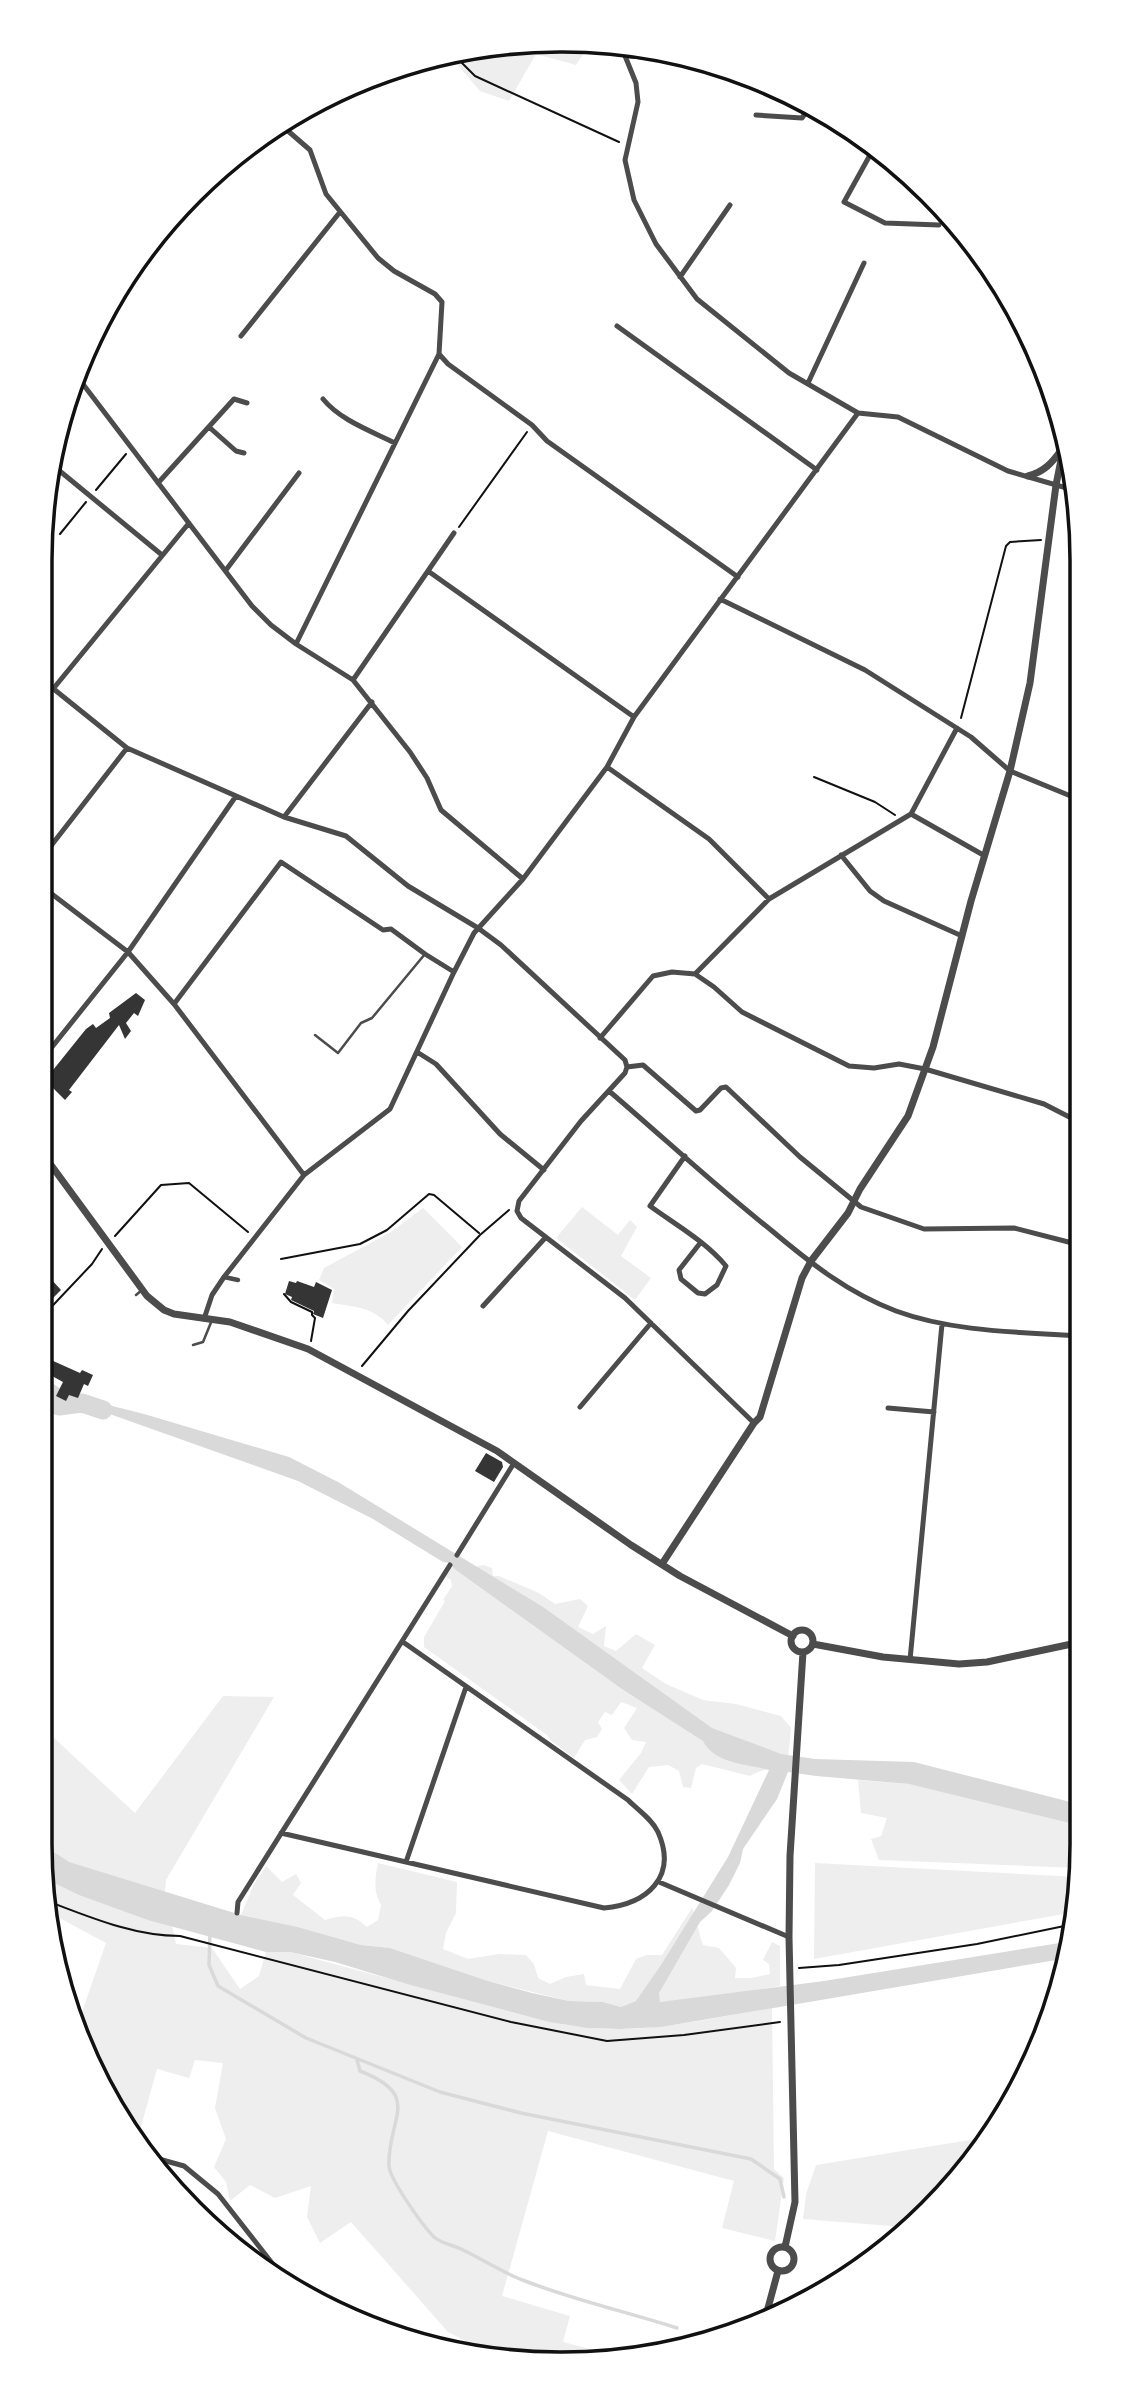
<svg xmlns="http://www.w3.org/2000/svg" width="1122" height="2404" font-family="Signika,sans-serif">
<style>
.green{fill:#eee}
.water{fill:#d9d9d9}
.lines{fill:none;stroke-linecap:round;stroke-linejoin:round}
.stream{stroke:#d9d9d9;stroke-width:3.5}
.river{stroke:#d9d9d9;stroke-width:19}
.building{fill:#353535}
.path{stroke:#111;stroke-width:2}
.service{stroke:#4c4c4c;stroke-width:2.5}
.pedestrian{stroke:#4c4c4c;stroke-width:4.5}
.minor{stroke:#4c4c4c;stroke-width:5}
.tertiary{stroke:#4c4c4c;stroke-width:7}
.rim{fill:none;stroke:#111;stroke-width:3.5}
</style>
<rect width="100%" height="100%" fill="#fff"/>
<!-- green -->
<path class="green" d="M 561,40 L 591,43 L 576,65 L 536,54 L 509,101 L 480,91 L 448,54 L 459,50 Z
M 582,1207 L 618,1235 L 630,1220 L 637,1227 L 621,1256 L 651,1278 L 635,1300 L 556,1238 Z
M 423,1208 L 462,1247 L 388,1325 C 374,1307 354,1307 332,1303 L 334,1289 L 319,1280 L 324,1268 L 391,1232 Z
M 462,1562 L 471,1567 L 484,1565 L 492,1568 L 493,1576 L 499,1576 L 539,1593 L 555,1604 L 580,1599 L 588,1606 L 578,1627 L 593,1634 L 606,1626 L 604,1646 L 616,1651 L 636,1634 L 655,1645 L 642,1668 L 666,1684 L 703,1700 L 736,1704 L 781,1716 L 791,1728 L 788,1759 C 775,1770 764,1768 750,1776 L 702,1764 L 696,1768 L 691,1788 L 683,1787 L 679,1771 L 668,1765 L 649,1767 L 632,1794 L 619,1780 L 641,1753 L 646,1742 L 632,1740 L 624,1728 L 637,1708 L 621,1702 L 612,1715 L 605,1712 L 598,1722 L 602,1729 L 597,1737 L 585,1740 L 574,1758 L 550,1740 L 547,1735 L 424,1647 L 424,1637 L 445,1601 L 443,1600 L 452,1586 L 451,1580 L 445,1576 L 453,1566 Z
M 223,1696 L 274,1697 L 166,1880 L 165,1892 L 176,1944 L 212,1948 L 240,1989 L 259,1976 L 266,1952 L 290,1952 L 549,2022 C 573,2026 596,2030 620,2029 C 671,2029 722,2016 772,2008 L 774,2169 L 784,2178 L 775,2241 L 722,2228 L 734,2181 L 548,2131 L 502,2296 L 570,2316 L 563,2342 L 609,2354 L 609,2359 L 493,2355 L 448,2332 L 351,2222 L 320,2243 L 307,2217 L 311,2186 L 275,2198 L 250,2185 L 230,2201 L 226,2182 L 214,2167 L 226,2139 L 215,2108 L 223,2063 L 195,2060 L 189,2078 L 157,2069 L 137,2141 L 110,2103 L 76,2029 L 106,1943 L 52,1914 L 40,1843 L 40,1725 L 135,1813 Z
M 858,1780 L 909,1784 L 947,1792 L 1082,1826 L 1079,1868 L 879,1860 L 871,1839 L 881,1836 L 887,1818 L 861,1813 Z
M 378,1863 L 457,1882 L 456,1913 L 446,1933 L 443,1949 L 468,1959 L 499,1954 L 526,1955 L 534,1964 L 538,1978 L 550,1984 L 566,1977 L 584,1974 L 586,1985 L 620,1989 L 636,1959 L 647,1955 L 662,1955 L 692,1908 C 698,1922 698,1931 703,1945 L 719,1948 L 736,1968 L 735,1978 L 752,1978 L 770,1974 L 769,1964 L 763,1960 L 772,1942 L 780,1946 L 780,1986 L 714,1997 L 659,2002 L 636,2001 L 621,2007 L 603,2002 L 569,2001 L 488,1981 L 390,1948 L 361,1945 L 298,1927 L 241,1915 L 254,1884 L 266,1866 L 282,1882 L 296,1874 L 301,1883 L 293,1895 L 325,1920 C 343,1915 352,1913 367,1927 L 378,1920 L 381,1905 C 373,1891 375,1879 378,1863 Z
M 815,1863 L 1078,1877 L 1075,1912 L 814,1959 Z
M 982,2138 L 952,2187 L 904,2227 L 803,2219 L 806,2194 L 816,2165 Z"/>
<!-- water -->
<path class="water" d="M 40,1374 L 69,1395 L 144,1414 L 289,1457 L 338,1482 L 543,1607 L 712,1728 L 781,1754 L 815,1759 L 914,1762 L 1082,1805 L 1082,1826 L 909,1784 L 816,1776 L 788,1772 L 777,1799 L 743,1849 L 740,1863 L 729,1885 L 712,1911 L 700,1922 L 659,1993 L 660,2002 L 824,1981 L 1072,1941 L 1068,1958 L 661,2027 L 620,2029 L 587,2028 L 549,2022 L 407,1984 L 335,1962 L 290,1952 L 266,1952 L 148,1920 L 79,1895 L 46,1879 L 40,1843 L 69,1862 L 241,1915 L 298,1927 L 361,1945 L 390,1948 L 488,1981 L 532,1993 L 569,2001 L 603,2002 L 621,2007 L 636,2001 L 661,1965 L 728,1857 L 769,1770 C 748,1764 714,1764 703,1741 L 622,1689 L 456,1570 L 449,1563 L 443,1562 L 373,1519 L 298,1481 L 73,1401 L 59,1409 L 40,1400 Z"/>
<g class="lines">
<!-- stream -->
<path class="stream" d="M 210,1933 L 209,1965 L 218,1986 L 306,2038 L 440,2092 L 521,2113 L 751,2159 L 780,2179 L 784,2197
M 357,2060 L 360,2071 C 424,2096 387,2118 389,2166 C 390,2180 423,2226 434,2237 C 442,2244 454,2245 463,2250 C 484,2260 503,2273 525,2281 C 574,2300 627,2312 677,2328"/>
<!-- river -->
<path class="river" d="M 44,1394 L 59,1406 L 82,1403 L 103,1410"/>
</g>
<!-- building -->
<path class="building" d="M 136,993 L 145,1000 L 138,1016 L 134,1013 L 126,1023 L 131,1031 L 125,1039 L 119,1025 L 69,1090 L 72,1092 L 65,1100 L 45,1080 L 86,1029 L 93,1024 L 96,1028 L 110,1018 L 109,1013 Z
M 40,1267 L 61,1290 L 40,1311 Z
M 289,1281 L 296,1283 L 297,1281 L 314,1287 L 316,1282 L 332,1290 L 323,1318 L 313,1314 L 314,1311 L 291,1300 L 292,1297 L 285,1294 Z
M 51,1360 L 80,1373 L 82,1370 L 93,1375 L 88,1386 L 84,1384 L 78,1398 L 69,1395 L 66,1401 L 56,1396 L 63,1382 L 43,1371 Z
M 486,1453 L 502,1462 L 503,1467 L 494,1482 L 475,1471 Z"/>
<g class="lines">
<!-- path -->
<path class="path" d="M 452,53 L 475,76 L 619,142
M 96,490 L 126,454
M 459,527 L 527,432
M 60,534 L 86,502
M 961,718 L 1006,546 L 1010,542 L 1041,540
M 814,777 L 875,802 L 895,815
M 115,1236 L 161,1185 L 189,1183 L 248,1232
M 281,1259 L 360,1244 L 387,1230 L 429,1194 L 434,1195 L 479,1233
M 284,1294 L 291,1302 L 312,1312 L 312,1315 L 315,1318 L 311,1341
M 40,1319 L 92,1264 L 102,1249
M 362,1366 L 408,1311 L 480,1235 L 509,1210
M 50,1902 C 92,1918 135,1936 180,1936 L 511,2022 L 607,2041 L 684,2035 L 780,2022
M 799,1968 L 839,1965 L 977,1944 L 1074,1924"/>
<!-- service -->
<path class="service" d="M 627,57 L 679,61
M 315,1035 L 338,1053 L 361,1023 L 372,1018 L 425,954
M 136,1295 L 142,1290
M 193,1345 L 203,1342 L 212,1320"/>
<!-- pedestrian -->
<path class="pedestrian" d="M 224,1277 L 238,1280"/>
<!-- minor -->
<path class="minor" d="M 621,46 L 636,83 L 638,102 L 625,160 L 634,200 L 656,244 L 697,299 L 789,373 L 858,413
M 756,115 L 802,118 L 809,108
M 280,124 L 310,150 L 326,194 L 378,258 L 394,271 L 435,294 L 442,302 L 439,354 L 448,364 L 532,425 L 547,441 L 738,577
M 875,146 L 844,202 L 885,223 L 939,225
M 680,277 L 730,205
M 617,326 L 817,470
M 241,336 L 340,212
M 76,375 L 252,606 L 271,625 L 296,644 L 353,680 L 410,752 L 427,778 L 441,810 L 523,879
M 808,383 L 864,263
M 323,399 C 340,420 371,431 395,443
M 209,427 L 236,451 L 244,453
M 50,463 L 162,555
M 158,483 L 234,399 L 247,403
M 226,570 L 299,473
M 428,571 L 634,717
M 720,599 L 865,670 L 971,737 L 1010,771 L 1078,799
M 296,644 L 439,354
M 40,678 L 127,748 L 284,817 L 346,836 L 408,886 L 478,928 L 501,945 L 625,1060 L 627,1067 L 625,1073 L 581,1121 L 519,1201 L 517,1211 L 521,1218 L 625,1298 L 754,1423
M 353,680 L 454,533
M 53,689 L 189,523
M 607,767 L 709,839 L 769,899
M 911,814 L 985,856
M 284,817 L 372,702
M 841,855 L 870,891 L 884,901 L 962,936
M 40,860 L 127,748
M 40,885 L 128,952 L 174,1004 L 304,1175
M 695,974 L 769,899 L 911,814 L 957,728
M 174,1004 L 281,862 L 383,930 L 391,929 L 425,954 L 454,972
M 600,1038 L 653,976 L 672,972 L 695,974 L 714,987 L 742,1012 L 849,1066 L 874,1068 L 899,1064 L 925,1069 L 1044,1104 L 1079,1122
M 417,1052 L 436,1064 L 500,1134 L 544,1170
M 40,1062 L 128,952 L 236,796
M 627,1067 L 643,1065 L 696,1111 L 700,1110 L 721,1088 L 726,1087 L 800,1157 L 861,1207 L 924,1229 L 1014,1228 L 1080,1245
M 609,1091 C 663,1137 715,1186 771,1230 C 809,1262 848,1293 896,1311 C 953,1332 1019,1332 1080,1336
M 685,1156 L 650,1206 C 676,1225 705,1241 726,1266 L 717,1285 L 705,1294 L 698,1293 L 681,1279 L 679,1270 L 701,1242
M 483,1306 L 546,1237
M 204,1319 L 212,1295 L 224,1277 L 304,1175 L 390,1109 L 454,972 L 474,933 L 523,879 L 607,767 L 634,717 L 858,413 L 898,417 L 1008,471 L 1077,491
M 580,1407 L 651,1323
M 888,1408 L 934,1412
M 457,1555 L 514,1463
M 910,1660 L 942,1324
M 281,1833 L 604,1908 C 647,1904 678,1877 658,1832 C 652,1819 638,1810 628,1800 L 403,1642
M 406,1862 L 466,1687
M 659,1882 L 789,1937
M 237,1913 L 238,1902 L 450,1565
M 148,2156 L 184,2166 L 218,2194 L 272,2263 L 304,2293 L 314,2299"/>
<!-- tertiary -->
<path class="tertiary" d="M 1028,476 C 1044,472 1052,463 1062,449
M 40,1150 L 147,1296 L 164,1310 L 174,1314 L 230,1322 L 308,1349 L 497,1451 L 631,1545 L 680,1576 L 793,1636
M 662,1564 L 754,1423 L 760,1417 L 802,1278 L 811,1261 L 848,1213 L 860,1189 L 908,1116 L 933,1047 L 971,901 L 1010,771 L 1030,683 L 1056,485 L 1064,445
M791 1641a11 11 0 1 1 22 0a11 11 0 1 1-22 0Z
M 813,1644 L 883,1657 L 959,1664 L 987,1662 L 1081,1642
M770 2259a12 12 0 1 1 24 0a12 12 0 1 1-24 0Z
M 785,2247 L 795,2202 L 789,1937 L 790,1856 L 803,1652
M 765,2319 L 778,2271"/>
</g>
<!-- crop -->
<path d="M0 0H1122V2404H0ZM560 52H562A508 508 0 0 1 1070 560V1844A508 508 0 0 1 562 2352H560A508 508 0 0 1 52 1844V560A508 508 0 0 1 560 52Z" fill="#fff" fill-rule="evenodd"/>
<path class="rim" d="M560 52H562A508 508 0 0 1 1070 560V1844A508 508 0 0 1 562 2352H560A508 508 0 0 1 52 1844V560A508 508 0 0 1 560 52Z"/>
</svg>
